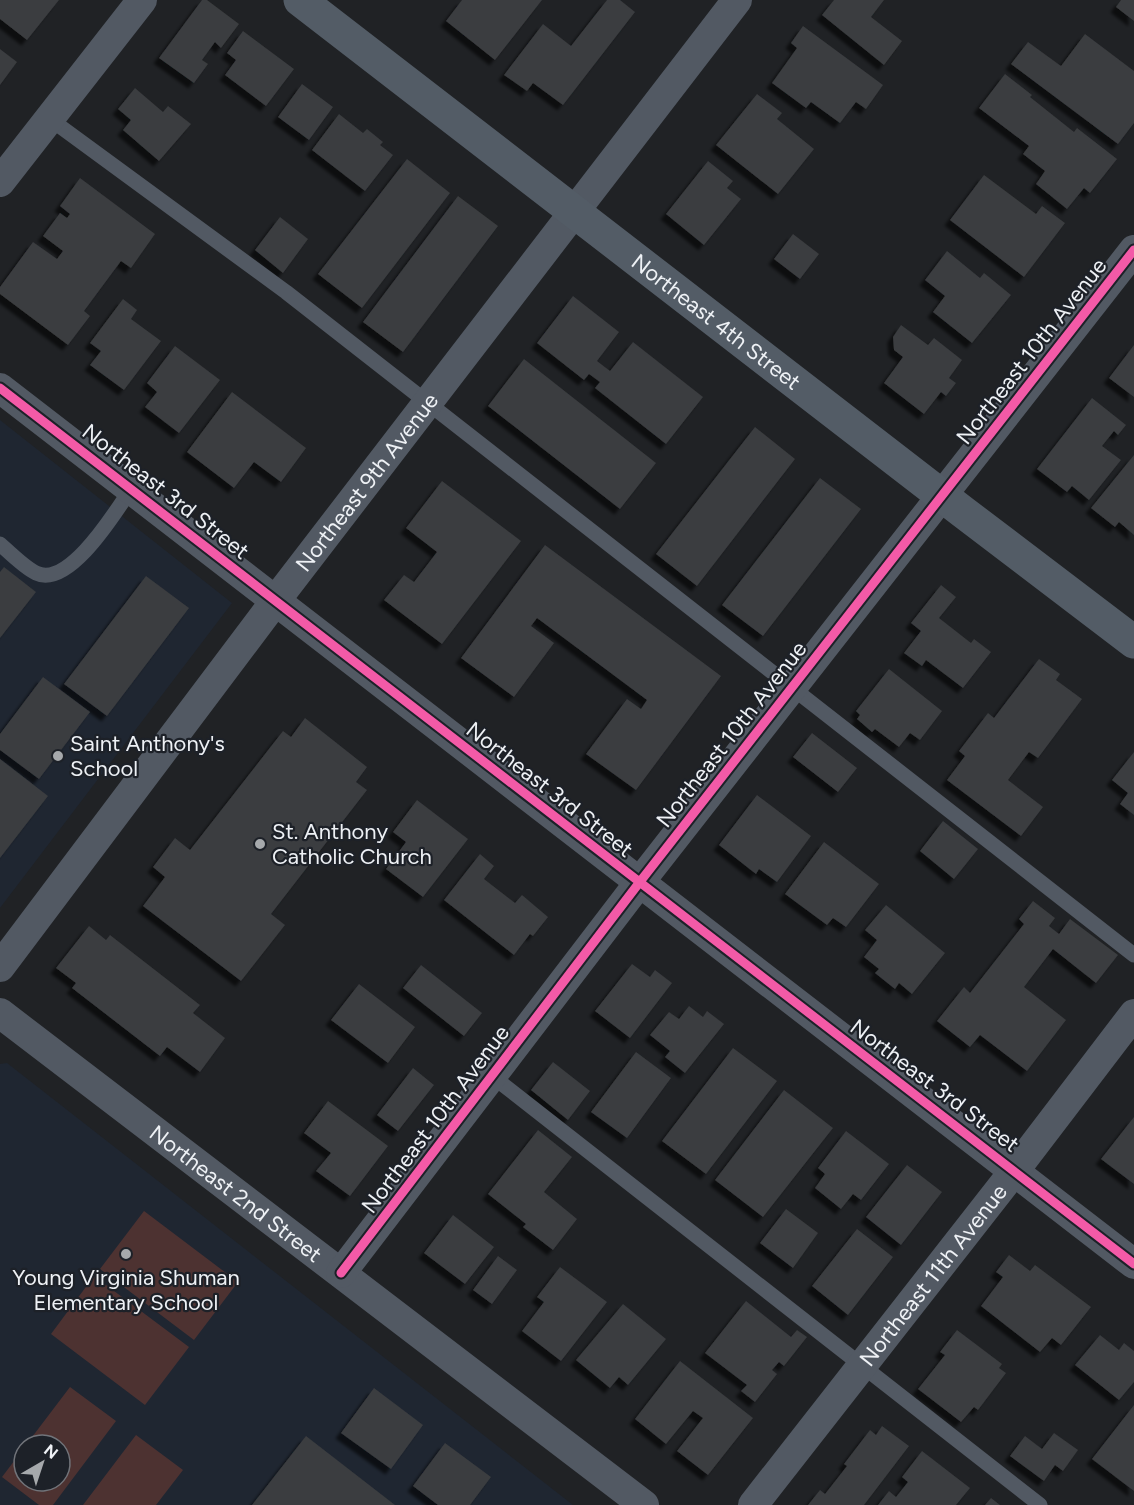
<svg xmlns="http://www.w3.org/2000/svg" width="1134" height="1505" font-family="Figtree,sans-serif">
<style>
.built{fill:#1f2631;fill-rule:evenodd}
.green{fill:#4d3231}
.building{fill:#3a3c3f;filter:url(#shadow)}
.lines{fill:none;stroke-linecap:round;stroke-linejoin:round}
.lane{stroke:#525963;stroke-width:15}
.street{stroke:#525963;stroke-width:30}
.secondary{stroke:#535c66;stroke-width:33}
.cycleway-casing{stroke:#1d2128;stroke-width:13}
.cycleway{stroke:#f35aa7;stroke-width:9}
.poi-dot{fill:#a6a9ac;stroke:#1d2128;stroke-width:2}
.labels{text-anchor:middle;stroke-width:4.5;stroke-linejoin:round;paint-order:stroke}
.street-label{font-size:22px;fill:#eef1f5;stroke:#1d2128}
.poi-label{font-size:22px;fill:#eef1f5;stroke:#1d2128;text-anchor:start}
</style>
<defs>
<filter id="shadow"><feDropShadow dx="-5.5" dy="5.5" stdDeviation="1.5" flood-color="#0009"/></filter>
</defs>
<rect width="100%" height="100%" fill="#202225"/>
<!-- built -->
<path class="built" d="M 0,420 L 232,603 L 0,908 Z
M 7,1063 L 573,1505 L 0,1505 L 0,1064 ZM 24,1445 L 60,1445 L 60,1481 L 24,1481 Z"/>
<!-- green -->
<path class="green" d="M 144,1211 L 238,1282 L 194,1340 L 100,1269 Z
M 94,1276 L 189,1347 L 145,1405 L 51,1334 Z
M 70,1387 L 116,1421 L 53,1505 L 39,1505 L 2,1477 L 24,1448 L 24,1481 L 60,1481 L 60,1445 L 26,1445 Z
M 136,1435 L 183,1470 L 156,1505 L 83,1505 Z"/>
<!-- building -->
<path class="building" d="M 0,0 L 59,0 L 27,40 L 0,19 Z
M 202,0 L 207,0 L 239,24 L 221,48 L 215,42 L 202,60 L 208,64 L 194,83 L 159,58 Z
M 462,0 L 542,0 L 495,60 L 446,21 Z
M 607,0 L 620,0 L 635,12 L 563,105 L 533,83 L 527,91 L 504,75 L 543,24 L 571,46 Z
M 834,0 L 884,0 L 871,17 L 902,41 L 884,65 L 822,15 Z
M 1121,0 L 1134,0 L 1134,21 L 1116,7 Z
M 803,26 L 883,85 L 866,109 L 856,102 L 840,123 L 811,102 L 806,108 L 772,83 L 797,48 L 791,43 Z
M 243,31 L 294,69 L 266,106 L 225,75 L 236,60 L 227,53 Z
M 1085,34 L 1134,71 L 1134,123 L 1118,144 L 1011,64 L 1028,42 L 1061,66 Z
M 0,49 L 17,62 L 0,85 Z
M 1005,74 L 1032,95 L 1030,97 L 1074,132 L 1077,128 L 1117,159 L 1090,193 L 1084,188 L 1067,209 L 1036,184 L 1045,171 L 1023,154 L 1029,146 L 979,108 Z
M 302,84 L 333,107 L 309,140 L 278,117 Z
M 135,88 L 163,112 L 168,106 L 191,124 L 159,161 L 123,130 L 131,120 L 118,109 Z
M 757,94 L 782,113 L 777,119 L 814,149 L 778,194 L 716,145 Z
M 339,114 L 363,133 L 367,129 L 383,142 L 380,145 L 393,155 L 365,191 L 312,150 Z
M 407,159 L 450,193 L 362,308 L 318,274 Z
M 708,161 L 733,181 L 727,188 L 741,199 L 704,245 L 666,214 Z
M 984,175 L 1036,214 L 1042,206 L 1065,223 L 1024,277 L 950,220 Z
M 80,178 L 155,234 L 131,268 L 121,261 L 84,311 L 90,316 L 68,345 L 0,294 L 0,287 L 33,242 L 57,259 L 63,251 L 43,236 L 60,213 L 67,218 L 70,214 L 60,206 Z
M 458,196 L 498,226 L 403,352 L 363,322 Z
M 280,217 L 308,239 L 283,273 L 255,250 Z
M 793,234 L 819,254 L 800,279 L 774,259 Z
M 947,251 L 980,278 L 984,273 L 1011,295 L 972,343 L 933,312 L 945,296 L 925,280 Z
M 573,296 L 619,332 L 597,361 L 610,371 L 633,342 L 703,397 L 666,444 L 595,388 L 600,382 L 589,374 L 584,380 L 537,343 Z
M 123,299 L 137,310 L 131,319 L 161,341 L 124,390 L 90,365 L 101,351 L 90,343 Z
M 901,325 L 928,345 L 934,338 L 962,360 L 949,378 L 956,383 L 946,396 L 941,392 L 924,414 L 884,383 L 903,357 L 894,350 L 893,337 Z
M 1134,345 L 1134,397 L 1109,378 Z
M 175,346 L 220,380 L 179,433 L 145,407 L 157,392 L 147,383 Z
M 524,359 L 656,463 L 620,509 L 488,406 Z
M 232,392 L 306,448 L 281,482 L 254,462 L 234,488 L 187,452 Z
M 1092,398 L 1126,425 L 1118,435 L 1114,431 L 1102,446 L 1121,460 L 1089,500 L 1072,486 L 1067,492 L 1037,469 Z
M 755,427 L 795,459 L 697,586 L 656,554 Z
M 1134,455 L 1134,535 L 1119,522 L 1115,527 L 1091,508 Z
M 820,478 L 861,509 L 763,636 L 722,605 Z
M 442,481 L 521,541 L 442,644 L 384,600 L 404,575 L 414,582 L 437,552 L 406,528 Z
M 545,545 L 721,676 L 636,790 L 586,754 L 627,699 L 641,709 L 647,700 L 537,618 L 531,626 L 554,643 L 514,697 L 461,658 Z
M 4,567 L 36,592 L 0,638 L 0,572 Z
M 146,576 L 189,608 L 107,716 L 64,684 Z
M 941,585 L 956,597 L 939,618 L 971,643 L 974,639 L 991,652 L 963,688 L 926,660 L 922,666 L 904,653 L 921,631 L 911,623 Z
M 1039,659 L 1060,674 L 1056,680 L 1082,699 L 1038,758 L 1029,752 L 1008,780 L 1043,807 L 1021,836 L 947,780 L 965,756 L 959,751 L 988,713 L 994,718 Z
M 889,669 L 942,711 L 920,740 L 910,733 L 899,747 L 875,729 L 872,732 L 857,719 L 860,715 L 856,711 Z
M 43,677 L 90,712 L 39,779 L 0,750 L 0,734 Z
M 305,718 L 367,767 L 356,782 L 367,790 L 271,914 L 285,925 L 241,981 L 143,906 L 165,877 L 153,867 L 175,838 L 190,850 L 283,731 L 291,737 Z
M 812,733 L 857,768 L 838,792 L 793,757 Z
M 1134,752 L 1134,815 L 1120,804 L 1128,793 L 1112,780 Z
M 0,759 L 48,796 L 0,858 Z
M 757,795 L 811,836 L 777,882 L 759,869 L 756,874 L 719,845 Z
M 417,800 L 468,839 L 423,897 L 386,869 L 406,842 L 393,832 Z
M 943,821 L 978,849 L 954,879 L 920,851 Z
M 824,842 L 879,884 L 846,927 L 833,918 L 827,925 L 785,894 Z
M 480,854 L 494,866 L 484,879 L 515,903 L 522,895 L 548,917 L 533,936 L 530,934 L 514,955 L 444,900 Z
M 1033,901 L 1055,918 L 1049,926 L 1059,934 L 1070,919 L 1118,955 L 1096,983 L 1053,949 L 1024,987 L 1066,1020 L 1027,1071 L 980,1035 L 970,1047 L 937,1021 L 964,987 L 970,993 L 1024,924 L 1019,919 Z
M 886,905 L 945,953 L 912,994 L 899,983 L 895,989 L 875,973 L 879,969 L 864,957 L 877,940 L 865,930 Z
M 89,926 L 106,940 L 110,935 L 200,1005 L 193,1013 L 225,1038 L 200,1072 L 167,1047 L 160,1056 L 72,988 L 76,983 L 56,968 Z
M 632,964 L 650,977 L 655,970 L 672,983 L 630,1038 L 595,1011 Z
M 421,965 L 482,1013 L 464,1036 L 403,988 Z
M 359,984 L 415,1027 L 388,1063 L 331,1020 Z
M 689,1006 L 703,1017 L 707,1011 L 724,1024 L 685,1073 L 665,1057 L 670,1051 L 650,1035 L 669,1012 L 679,1019 Z
M 733,1048 L 777,1081 L 706,1174 L 662,1141 Z
M 636,1052 L 671,1078 L 627,1138 L 591,1112 Z
M 553,1062 L 590,1091 L 568,1120 L 531,1090 Z
M 413,1068 L 434,1085 L 398,1131 L 377,1115 Z
M 784,1090 L 833,1128 L 763,1217 L 715,1180 Z
M 328,1101 L 388,1146 L 350,1196 L 316,1171 L 331,1153 L 304,1133 Z
M 1134,1117 L 1134,1184 L 1101,1159 Z
M 538,1130 L 572,1157 L 544,1192 L 577,1219 L 553,1250 L 523,1227 L 526,1224 L 488,1194 Z
M 846,1131 L 889,1164 L 861,1200 L 853,1194 L 841,1209 L 815,1188 L 825,1174 L 818,1168 Z
M 907,1165 L 942,1192 L 901,1245 L 866,1217 Z
M 786,1209 L 818,1233 L 793,1268 L 760,1243 Z
M 453,1215 L 494,1247 L 465,1284 L 424,1253 Z
M 857,1229 L 893,1257 L 848,1315 L 812,1286 Z
M 1009,1255 L 1030,1271 L 1035,1265 L 1091,1307 L 1061,1345 L 1052,1338 L 1040,1352 L 981,1306 L 1003,1277 L 996,1272 Z
M 498,1256 L 517,1270 L 492,1304 L 473,1290 Z
M 560,1267 L 607,1302 L 561,1361 L 522,1331 L 544,1302 L 537,1297 Z
M 746,1301 L 791,1337 L 797,1330 L 807,1337 L 784,1366 L 779,1362 L 772,1370 L 777,1374 L 755,1402 L 741,1391 L 747,1385 L 705,1353 Z
M 623,1304 L 666,1339 L 628,1385 L 619,1377 L 610,1388 L 576,1360 Z
M 957,1330 L 1002,1364 L 999,1368 L 1006,1373 L 978,1410 L 974,1407 L 961,1422 L 918,1389 L 945,1355 L 940,1352 Z
M 1100,1335 L 1119,1350 L 1124,1343 L 1134,1351 L 1134,1382 L 1119,1400 L 1075,1365 Z
M 680,1361 L 753,1418 L 708,1475 L 677,1451 L 703,1418 L 693,1411 L 666,1444 L 635,1419 Z
M 374,1388 L 423,1425 L 391,1469 L 341,1433 Z
M 1134,1405 L 1134,1491 L 1092,1459 Z
M 882,1426 L 909,1446 L 864,1505 L 808,1505 L 820,1490 L 825,1494 L 847,1466 L 844,1464 L 870,1430 L 876,1435 Z
M 1054,1433 L 1078,1450 L 1063,1471 L 1055,1465 L 1044,1481 L 1010,1456 L 1025,1436 L 1042,1449 Z
M 306,1436 L 395,1505 L 252,1505 Z
M 445,1443 L 491,1477 L 470,1505 L 438,1505 L 413,1486 Z
M 922,1451 L 970,1488 L 956,1505 L 878,1505 L 889,1491 L 896,1497 L 908,1482 L 902,1477 Z
M 991,1498 L 1000,1505 L 985,1505 Z"/>
<g class="lines">
<!-- lane -->
<path class="lane" d="M 50,119 L 286,292 L 1134,955
M 0,544 C 10,553 25,568 36,573 C 69,589 116,511 131,489
M 492,1076 L 1040,1505"/>
<!-- street -->
<g class="street">
<path d="M 0,182 L 142,0"/>
<path d="M 0,388 L 1134,1264"/>
<path id="s1" d="M 0,967 L 276,600 L 737,0"/>
<path id="s2" d="M 0,1013 L 644,1505"/>
<path d="M 341,1273 L 639,883 L 1134,250"/>
<path id="s3" d="M 753,1505 L 1015,1170 L 1134,1014"/>
</g>
<!-- secondary -->
<path class="secondary" id="s4" d="M 300,0 L 963,512 L 1134,642"/>
<defs>
<path id="cycleway" d="M 0,388 L 1134,1264
M 341,1273 L 639,883 L 1134,250"/>
</defs>
<!-- cycleway casing -->
<use href="#cycleway" class="cycleway-casing"/>
<!-- cycleway -->
<use href="#cycleway" class="cycleway"/>
</g>
<!-- markers -->
<g class="poi-dot">
<circle cx="58" cy="756" r="6"/>
<circle cx="260" cy="844" r="6"/>
<circle cx="126" cy="1254" r="6"/>
</g>
<g class="labels">
<!-- street labels -->
<g class="street-label">
<text dy="8" stroke="none"><textPath href="#s4" startOffset="526">Northeast 4th Street</textPath></text>
<text transform="translate(1031 351) rotate(-52)" y="8">Northeast 10th Avenue</text>
<text dy="8" stroke="none"><textPath href="#s1" startOffset="608">Northeast 9th Avenue</textPath></text>
<text transform="translate(166 491) rotate(38)" y="8">Northeast 3rd Street</text>
<text transform="translate(731 734) rotate(-52)" y="8">Northeast 10th Avenue</text>
<text transform="translate(550 789) rotate(38)" y="8">Northeast 3rd Street</text>
<text transform="translate(935 1085) rotate(37)" y="8">Northeast 3rd Street</text>
<text transform="translate(435 1119) rotate(-53)" y="8">Northeast 10th Avenue</text>
<text dy="8" stroke="none"><textPath href="#s2" startOffset="297">Northeast 2nd Street</textPath></text>
<text dy="8" stroke="none"><textPath href="#s3" startOffset="292">Northeast 11th Avenue</textPath></text>
</g>
<!-- poi labels -->
<g class="poi-label">
<text x="70" y="751">Saint Anthony's<tspan x="70" dy="25">School</tspan></text>
<text x="272" y="839">St. Anthony<tspan x="272" dy="25">Catholic Church</tspan></text>
<text x="126" y="1285" text-anchor="middle">Young Virginia Shuman<tspan x="126" dy="25">Elementary School</tspan></text>
</g>
</g>
<!-- north arrow -->
<g transform="translate(42 1463) rotate(39)"><circle r="28" fill="#1d2128" stroke="#71747a" stroke-width="1.5"/>
<path d="M0-4.5L10 22L0 15L-10 22Z" fill="#a6a9ac"/>
<text y="-9" font-size="16" font-weight="bold" text-anchor="middle" fill="#eef1f5">N</text>
</g>
</svg>
